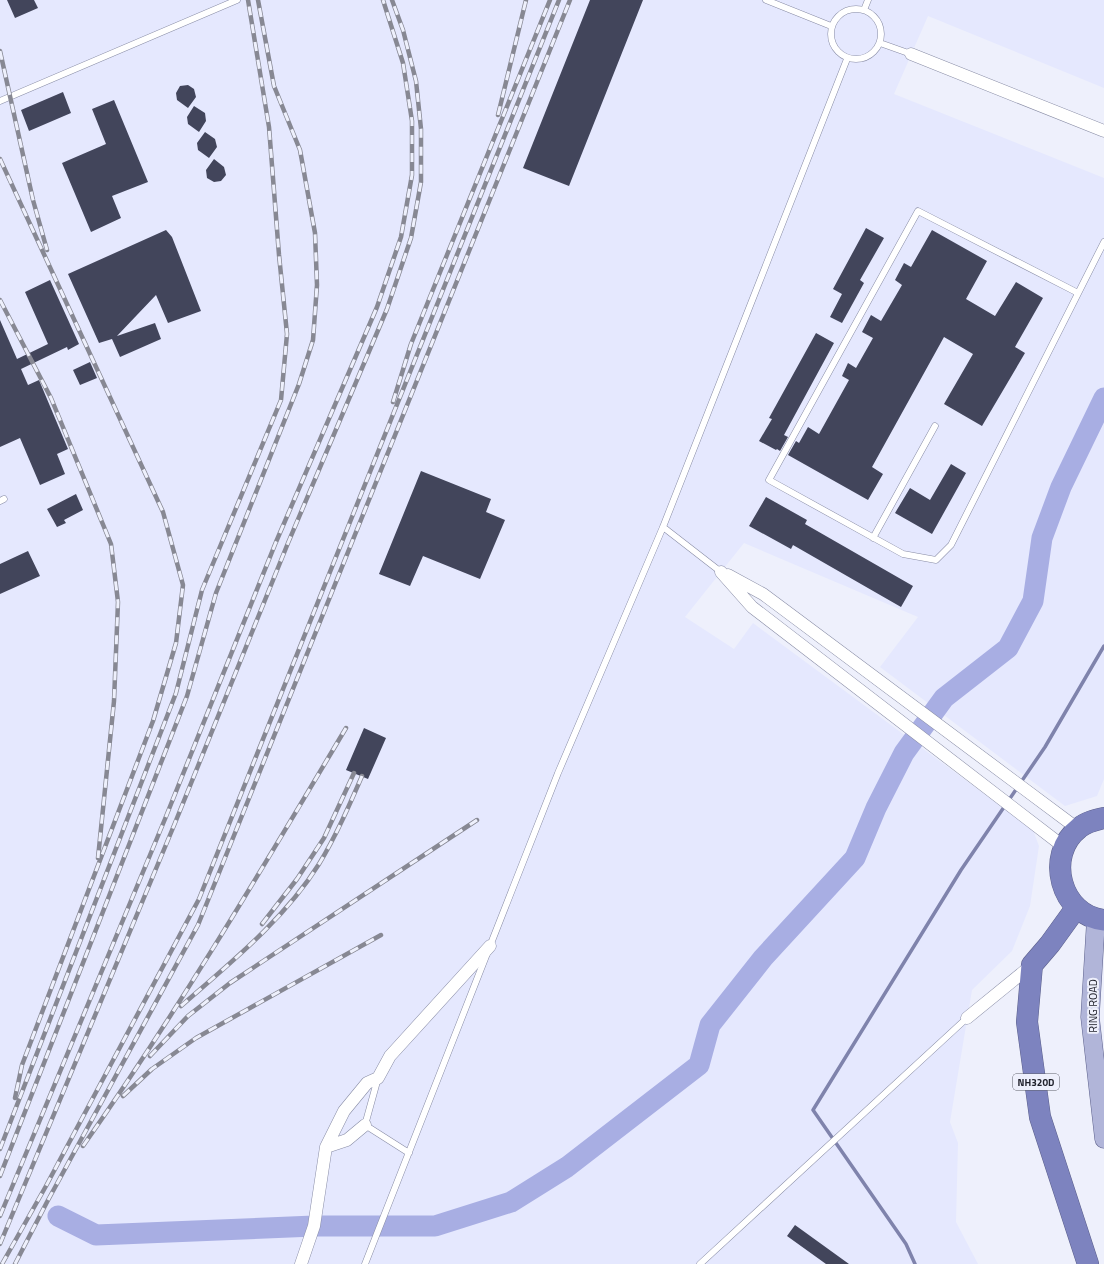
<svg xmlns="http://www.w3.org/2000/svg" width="1104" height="1264" font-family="'Titillium Web',sans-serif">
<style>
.built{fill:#e5e8fe}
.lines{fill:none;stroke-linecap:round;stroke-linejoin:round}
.stream{stroke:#7f83ac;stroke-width:3.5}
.river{stroke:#a8aee3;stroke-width:21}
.building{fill:#42455b}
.lane-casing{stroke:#888ca5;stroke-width:7}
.street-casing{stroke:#888ca5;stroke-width:13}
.primary-casing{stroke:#5c608b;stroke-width:19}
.highway-casing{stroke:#5c608b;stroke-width:22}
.lane{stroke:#fff;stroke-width:6}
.street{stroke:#fff;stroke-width:12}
.primary{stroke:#b1b5d9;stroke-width:18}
.highway{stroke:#7d83bf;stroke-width:21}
.rail-casing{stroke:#878893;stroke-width:4.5}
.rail{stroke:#eef0fc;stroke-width:3;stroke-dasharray:9;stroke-linecap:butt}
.labels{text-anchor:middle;stroke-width:4;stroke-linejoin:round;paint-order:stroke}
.shield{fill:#eef0fc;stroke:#5d5e69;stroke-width:1}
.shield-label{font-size:10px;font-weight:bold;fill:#1f202a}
.street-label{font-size:11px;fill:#1f202a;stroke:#eef0fc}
</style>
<rect width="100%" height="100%" fill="#eef0fc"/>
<!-- built -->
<path class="built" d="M 0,0 L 1104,0 L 1104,88 L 928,16 L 894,94 L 1104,178 L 1104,779 L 1097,796 L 1065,806 L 880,667 L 918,617 L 744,543 L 685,617 L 734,649 L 753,623 L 1033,830 L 1039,846 L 1030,906 L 1012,951 L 972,990 L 950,1122 L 958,1143 L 956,1222 L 978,1264 L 0,1264 Z"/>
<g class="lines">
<!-- stream -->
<path class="stream" d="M 915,1264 L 906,1244 L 813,1110 L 961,870 L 1045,747 L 1104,646"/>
<!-- river -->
<path class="river" d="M 58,1216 L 96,1235 L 314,1226 L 435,1226 L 511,1202 L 567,1167 L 699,1065 L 710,1025 L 763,958 L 855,858 L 876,808 L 904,753 L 944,698 L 1008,648 L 1033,601 L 1042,538 L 1061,487 L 1104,398"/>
</g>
<!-- building -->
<path class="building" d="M 7,0 L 34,0 L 38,8 L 15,18 Z
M 590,0 L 643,0 L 569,186 L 523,168 Z
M 188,85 L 194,89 L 196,97 L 188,108 L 177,100 L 176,93 L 180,86 Z
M 63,92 L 71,113 L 29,131 L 21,110 Z
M 114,100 L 148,182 L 112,196 L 121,218 L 91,232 L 62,163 L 106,144 L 92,109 Z
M 194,106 L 205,113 L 206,121 L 199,132 L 188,124 L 187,117 Z
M 205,132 L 215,139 L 217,147 L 209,158 L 198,150 L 197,143 Z
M 214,159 L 224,167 L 226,175 L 221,181 L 214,182 L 207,178 L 206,170 Z
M 866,228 L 884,238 L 860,280 L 864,283 L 842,323 L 830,317 L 842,294 L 833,289 Z
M 166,230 L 172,237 L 201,311 L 168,323 L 156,295 L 117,336 L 155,323 L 161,339 L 120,357 L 112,339 L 99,343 L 68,274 Z
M 932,230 L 987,261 L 966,299 L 995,316 L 1016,282 L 1043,298 L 1015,347 L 1025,353 L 982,426 L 944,404 L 973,354 L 944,337 L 872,467 L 883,474 L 868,500 L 788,455 L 796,441 L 799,443 L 808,427 L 819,434 L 849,380 L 842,376 L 848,363 L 856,368 L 873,338 L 862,332 L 871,315 L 881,321 L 902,285 L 895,280 L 904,263 L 911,267 Z
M 50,280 L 79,344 L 68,350 L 67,347 L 21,369 L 28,385 L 39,380 L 68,449 L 57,454 L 65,474 L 40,485 L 20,438 L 0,447 L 0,320 L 17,359 L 48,344 L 25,292 Z
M 816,333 L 834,343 L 784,435 L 788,437 L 780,451 L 777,449 L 776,450 L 759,441 L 772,419 L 769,418 Z
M 90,362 L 97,378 L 80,385 L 73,370 Z
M 951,464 L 966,473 L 932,534 L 895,513 L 910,488 L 930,500 Z
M 421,471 L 491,499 L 486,512 L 505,520 L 480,579 L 423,556 L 410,586 L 379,574 Z
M 76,494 L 83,510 L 64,520 L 66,523 L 57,527 L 47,509 Z
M 766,497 L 807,520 L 805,524 L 913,586 L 901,607 L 793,545 L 791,549 L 749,526 Z
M 28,551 L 40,576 L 0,594 L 0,564 Z
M 364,728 L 386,738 L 368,779 L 346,770 Z
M 795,1225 L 849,1264 L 826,1264 L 787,1236 Z"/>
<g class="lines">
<defs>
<path id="lane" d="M 766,0 L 831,26
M831 34a25 25 0 1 1 50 0a25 25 0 1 1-50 0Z
M 864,10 L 868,0
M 880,43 L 911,54
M 0,101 L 237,0
M 1078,293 L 918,211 L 769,480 L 903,554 L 936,560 L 951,545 L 1104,242
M 0,501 L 4,499
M 663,527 L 721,572
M 873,538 L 935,426
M 378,1078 L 365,1125 L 409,1153
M 365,1264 L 558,773 L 663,527 L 847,59
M 700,1264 L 967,1018"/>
<path id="street" d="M 911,54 L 1104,131
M 721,572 L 752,607 L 1064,847
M 728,575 L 763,594 L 1078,829
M 967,1018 L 1032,965
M 326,1147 L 347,1140 L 365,1125
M 301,1264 L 314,1226 L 326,1147 L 344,1111 L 367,1083 L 378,1078 L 390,1056 L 490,946"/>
<path id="primary" d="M 1096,919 L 1090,1017 L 1104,1139"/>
<path id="highway" d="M 1104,818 C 1095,820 1086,822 1079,828 C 1044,855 1061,916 1104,920
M 1076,908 L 1050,944 L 1032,965 L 1027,1022 L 1040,1117 L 1088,1264"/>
</defs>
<!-- lane casing -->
<use href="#lane" class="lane-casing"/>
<!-- street casing -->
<use href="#street" class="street-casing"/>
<!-- primary casing -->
<use href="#primary" class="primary-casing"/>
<!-- highway casing -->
<use href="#highway" class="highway-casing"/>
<!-- lane -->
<use href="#lane" class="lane"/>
<!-- street -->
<use href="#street" class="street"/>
<!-- primary -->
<use href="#primary" class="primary"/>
<!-- highway -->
<use href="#highway" class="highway"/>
<defs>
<path id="rail" d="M 0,51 L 33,200 L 47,250
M 498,115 L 526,0
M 0,159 L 163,512 L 183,585 L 176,643 L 153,721 L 22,1065 L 15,1098
M 0,300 L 51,398 L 111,544 L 118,602 L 114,701 L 98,858
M 393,402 L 411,344 L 550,0
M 262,924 L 297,879 L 324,838 L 354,773
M 181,1006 C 230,963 284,920 319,864 C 336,836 349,806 362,776
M 150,1056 L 188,1016 L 230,983 L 477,820
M 123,1096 L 152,1069 L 196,1038 L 381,935
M 83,1146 C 178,1011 262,869 346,728
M 0,1149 L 176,693 L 202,590 L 281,400 L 287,334 L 279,255 L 269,127 L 248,0
M 0,1176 L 187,696 L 216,593 L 299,384 L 313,340 L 317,285 L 315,233 L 300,150 L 274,86 L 258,0
M 0,1216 L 165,819 L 276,542 L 377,307 L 401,237 L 412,175 L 412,121 L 403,63 L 383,0
M 0,1244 L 175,823 L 288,543 L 387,309 L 411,238 L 421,182 L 421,129 L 416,81 L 403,30 L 392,0
M 2,1264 L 46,1186 L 199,899 L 559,0
M 15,1264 L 47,1202 L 198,925 L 570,0"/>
</defs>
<!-- rail casing -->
<use href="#rail" class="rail-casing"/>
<!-- rail -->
<use href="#rail" class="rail"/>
</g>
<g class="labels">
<!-- shield labels -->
<rect class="shield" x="1013" y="1074" width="46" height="16" rx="3"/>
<g class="shield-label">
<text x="1036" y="1086">NH320D</text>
</g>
<!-- street labels -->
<g class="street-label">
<text transform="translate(1093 1006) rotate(-90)" y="4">RING ROAD</text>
</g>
</g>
</svg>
